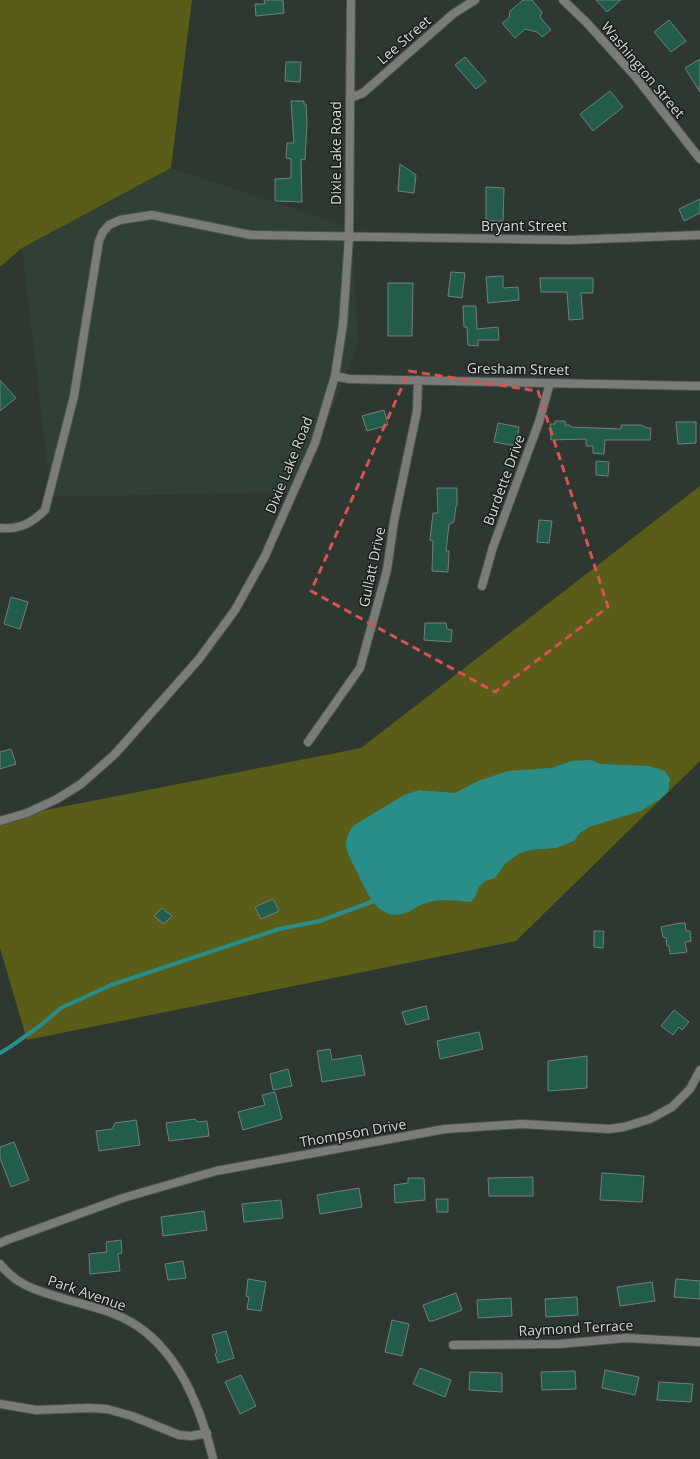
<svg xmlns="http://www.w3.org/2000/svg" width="700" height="1459" font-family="'Open Sans',sans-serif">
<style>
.built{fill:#304034}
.green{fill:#5a5d17}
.water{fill:#298d89}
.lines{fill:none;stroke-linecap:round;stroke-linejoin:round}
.stream{stroke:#298d89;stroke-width:4}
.building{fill:#225c4b;stroke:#72807b}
.street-casing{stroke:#4c544e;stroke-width:10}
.street{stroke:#797c77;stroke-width:8}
.marked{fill:none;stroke:#d65453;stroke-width:3;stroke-dasharray:8 5;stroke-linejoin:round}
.labels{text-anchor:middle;stroke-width:3;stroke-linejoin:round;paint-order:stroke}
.street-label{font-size:14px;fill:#d4dad5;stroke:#191e1a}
</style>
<rect width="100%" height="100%" fill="#2e3730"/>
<!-- built -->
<path class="built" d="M 171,168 L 352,228 L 358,343 L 299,492 L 51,497 L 22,248 Z"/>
<!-- green -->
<path class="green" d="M 0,0 L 192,0 L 171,168 L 22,248 L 0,267 Z
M 700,486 L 700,761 L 516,941 L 27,1040 L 0,948 L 0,819 L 361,748 Z"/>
<!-- water -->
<path class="water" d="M 590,760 L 601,764 L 649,766 L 665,771 L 670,779 L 668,792 L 659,800 L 641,811 L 589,827 L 580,833 L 574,841 L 556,848 L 530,850 L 518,854 L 505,864 L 495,878 L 485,881 L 479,887 L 475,897 L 471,902 C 455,901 438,898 423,904 C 417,906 412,911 406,913 C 376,923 366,889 355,868 C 346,850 341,844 353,826 L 404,795 L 419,790 L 455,793 L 478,781 L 508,771 L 551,768 L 572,761 Z"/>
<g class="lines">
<!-- stream -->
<path class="stream" d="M 0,1053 L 10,1047 L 41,1025 L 61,1008 L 111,985 L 279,929 L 320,921 L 374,901"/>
</g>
<!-- building -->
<path class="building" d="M 264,0 L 283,0 L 284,13 L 256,16 L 255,4 L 265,4 Z
M 523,0 L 532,0 L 542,12 L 540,17 L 551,30 L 542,37 L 537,32 L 525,29 L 515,38 L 502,23 L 509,18 L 510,11 Z
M 596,0 L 621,0 L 607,12 Z
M 669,20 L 686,41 L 671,52 L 654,32 Z
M 465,57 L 486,81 L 476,89 L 455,65 Z
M 700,59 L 700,92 L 685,68 Z
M 286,62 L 301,62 L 300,82 L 285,81 Z
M 610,91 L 623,107 L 593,131 L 580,114 Z
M 291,101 L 304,101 L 304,104 L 306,104 L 307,123 L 305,160 L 301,159 L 302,202 L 275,201 L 275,179 L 291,178 L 291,159 L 286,158 L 287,143 L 294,143 Z
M 400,164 L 416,175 L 414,193 L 398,191 Z
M 486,187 L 504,188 L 503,221 L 486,221 Z
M 700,199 L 700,213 L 684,221 L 679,209 Z
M 451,272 L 465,273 L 462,298 L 448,296 Z
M 503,276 L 503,288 L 518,287 L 519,300 L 488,303 L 486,277 Z
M 540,278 L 593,278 L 593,293 L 581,293 L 583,319 L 569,320 L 567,292 L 541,292 Z
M 388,283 L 413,283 L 412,336 L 388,336 Z
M 463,306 L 476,306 L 477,329 L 498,327 L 499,340 L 478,340 L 478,346 L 468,345 L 467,327 L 464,327 Z
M 0,380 L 16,398 L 0,411 Z
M 384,410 L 388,425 L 367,431 L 362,416 Z
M 555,421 L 565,421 L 565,425 L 570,425 L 570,427 L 621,429 L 621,425 L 641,425 L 647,428 L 651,428 L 650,440 L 605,440 L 604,454 L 593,453 L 593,446 L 586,446 L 586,439 L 551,440 L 550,424 L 555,424 Z
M 676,422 L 696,422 L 696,443 L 678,444 Z
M 498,423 L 519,427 L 516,446 L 494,442 Z
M 596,461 L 609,462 L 608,476 L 596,475 Z
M 437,488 L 457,488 L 457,506 L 456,506 L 454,522 L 449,524 L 446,551 L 449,551 L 448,572 L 432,571 L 433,541 L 430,540 L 433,513 L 438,513 Z
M 539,520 L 552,521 L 549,543 L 537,542 Z
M 11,597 L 28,602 L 20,629 L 4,624 Z
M 425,623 L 446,623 L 447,629 L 452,630 L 451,642 L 424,640 Z
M 11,749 L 16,764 L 0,769 L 0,752 Z
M 273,899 L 279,911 L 261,919 L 255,907 Z
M 162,908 L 172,916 L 164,924 L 154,916 Z
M 680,923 L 685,923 L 686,931 L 690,931 L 691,941 L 685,942 L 687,952 L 670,954 L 669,946 L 667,946 L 666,938 L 663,937 L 661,927 Z
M 594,931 L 604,931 L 603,948 L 594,947 Z
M 426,1006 L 429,1019 L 406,1025 L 402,1012 Z
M 674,1010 L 689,1022 L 682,1030 L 679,1027 L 673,1035 L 661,1026 Z
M 479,1032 L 483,1049 L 440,1059 L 437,1041 Z
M 330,1049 L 332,1060 L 361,1055 L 365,1075 L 322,1082 L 317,1051 Z
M 587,1056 L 587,1088 L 548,1091 L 548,1061 Z
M 288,1069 L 292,1086 L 273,1090 L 270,1074 Z
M 275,1092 L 282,1119 L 243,1130 L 238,1112 L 265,1105 L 262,1095 Z
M 195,1119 L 198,1122 L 207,1121 L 209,1136 L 169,1141 L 166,1123 Z
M 136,1120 L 140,1145 L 99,1151 L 96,1131 L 112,1129 L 115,1123 Z
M 14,1142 L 29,1180 L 11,1187 L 0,1158 L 0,1147 Z
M 602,1173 L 644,1176 L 642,1202 L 600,1200 Z
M 533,1177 L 533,1196 L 489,1196 L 488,1178 Z
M 408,1178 L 424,1178 L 425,1200 L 395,1203 L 394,1185 L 408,1183 Z
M 359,1188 L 362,1207 L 320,1214 L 317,1195 Z
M 436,1199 L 448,1199 L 448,1212 L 437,1212 Z
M 281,1200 L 283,1218 L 244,1222 L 242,1204 Z
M 204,1211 L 207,1230 L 163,1236 L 161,1217 Z
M 121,1240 L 122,1253 L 118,1254 L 120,1271 L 90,1274 L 89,1254 L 107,1252 L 106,1242 Z
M 183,1261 L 186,1278 L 168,1280 L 165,1264 Z
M 248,1279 L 266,1282 L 261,1311 L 247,1309 L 249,1297 L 246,1296 Z
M 676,1279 L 700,1281 L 700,1299 L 674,1297 Z
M 652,1282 L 655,1301 L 620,1306 L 617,1287 Z
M 456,1293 L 462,1310 L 433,1321 L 429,1321 L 423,1305 Z
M 577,1297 L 578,1315 L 546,1317 L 545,1299 Z
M 511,1298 L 512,1316 L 478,1318 L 477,1300 Z
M 392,1320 L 409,1324 L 402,1356 L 385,1352 Z
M 226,1331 L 234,1358 L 218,1363 L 215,1354 L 217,1352 L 212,1335 Z
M 420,1368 L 451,1380 L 445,1397 L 413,1384 Z
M 605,1370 L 639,1377 L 635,1395 L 602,1388 Z
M 575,1371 L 576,1389 L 542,1390 L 541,1372 Z
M 470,1372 L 502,1373 L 502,1392 L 469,1390 Z
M 241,1375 L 256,1406 L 240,1414 L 225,1382 Z
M 659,1382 L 693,1384 L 691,1402 L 657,1400 Z"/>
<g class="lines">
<defs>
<path id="street" d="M 563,0 L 586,22 L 635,76 L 700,159
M 350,98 L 363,93 L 453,14 L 475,0
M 335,376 L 349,379 L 700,386
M 0,528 C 19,530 32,523 45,510 L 74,396 L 99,241 L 103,232 L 109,225 L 120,220 L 152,215 L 251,235 L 570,240 L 700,235
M 482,586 L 493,547 L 539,422 L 550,383
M 308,742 L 360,668 L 387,570 L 394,521 L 417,411 L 418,380
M 0,821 L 27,813 L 57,799 L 81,784 L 115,754 L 199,659 L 235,610 L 265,556 L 315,443 L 335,376 L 343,324 L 349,237 L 351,0
M 0,1243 L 7,1240 L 123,1198 L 216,1171 L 445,1129 L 522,1124 L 609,1129 L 624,1127 L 650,1119 L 672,1107 L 690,1089 L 700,1070
M 0,1264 C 19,1288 41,1291 68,1300 C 90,1306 112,1311 131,1322 C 179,1350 201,1408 213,1459
M 453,1345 L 559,1344 L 626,1338 L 700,1342
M 0,1404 L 36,1410 L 88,1408 L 107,1409 L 132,1416 L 179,1435 L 191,1436 L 207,1433"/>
</defs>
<!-- street casing -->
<use href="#street" class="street-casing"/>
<!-- street -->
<use href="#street" class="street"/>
</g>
<!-- marked area -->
<path class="marked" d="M 409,371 L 538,391 L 608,607 L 495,692 L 311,591 Z"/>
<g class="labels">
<!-- street labels -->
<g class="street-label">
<text transform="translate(404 40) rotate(-41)" y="5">Lee Street</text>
<text transform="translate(643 70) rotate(50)" y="5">Washington Street</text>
<text transform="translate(336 153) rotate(-90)" y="5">Dixie Lake Road</text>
<text x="524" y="231">Bryant Street</text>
<text transform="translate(518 369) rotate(1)" y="5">Gresham Street</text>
<text transform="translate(289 465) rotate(-68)" y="5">Dixie Lake Road</text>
<text transform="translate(504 480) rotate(-70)" y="5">Burdette Drive</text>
<text transform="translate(372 567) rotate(-78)" y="5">Gullatt Drive</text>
<text transform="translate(353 1133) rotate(-10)" y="5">Thompson Drive</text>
<text transform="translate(87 1293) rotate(19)" y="5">Park Avenue</text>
<text transform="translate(576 1328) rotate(-3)" y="5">Raymond Terrace</text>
</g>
</g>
</svg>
